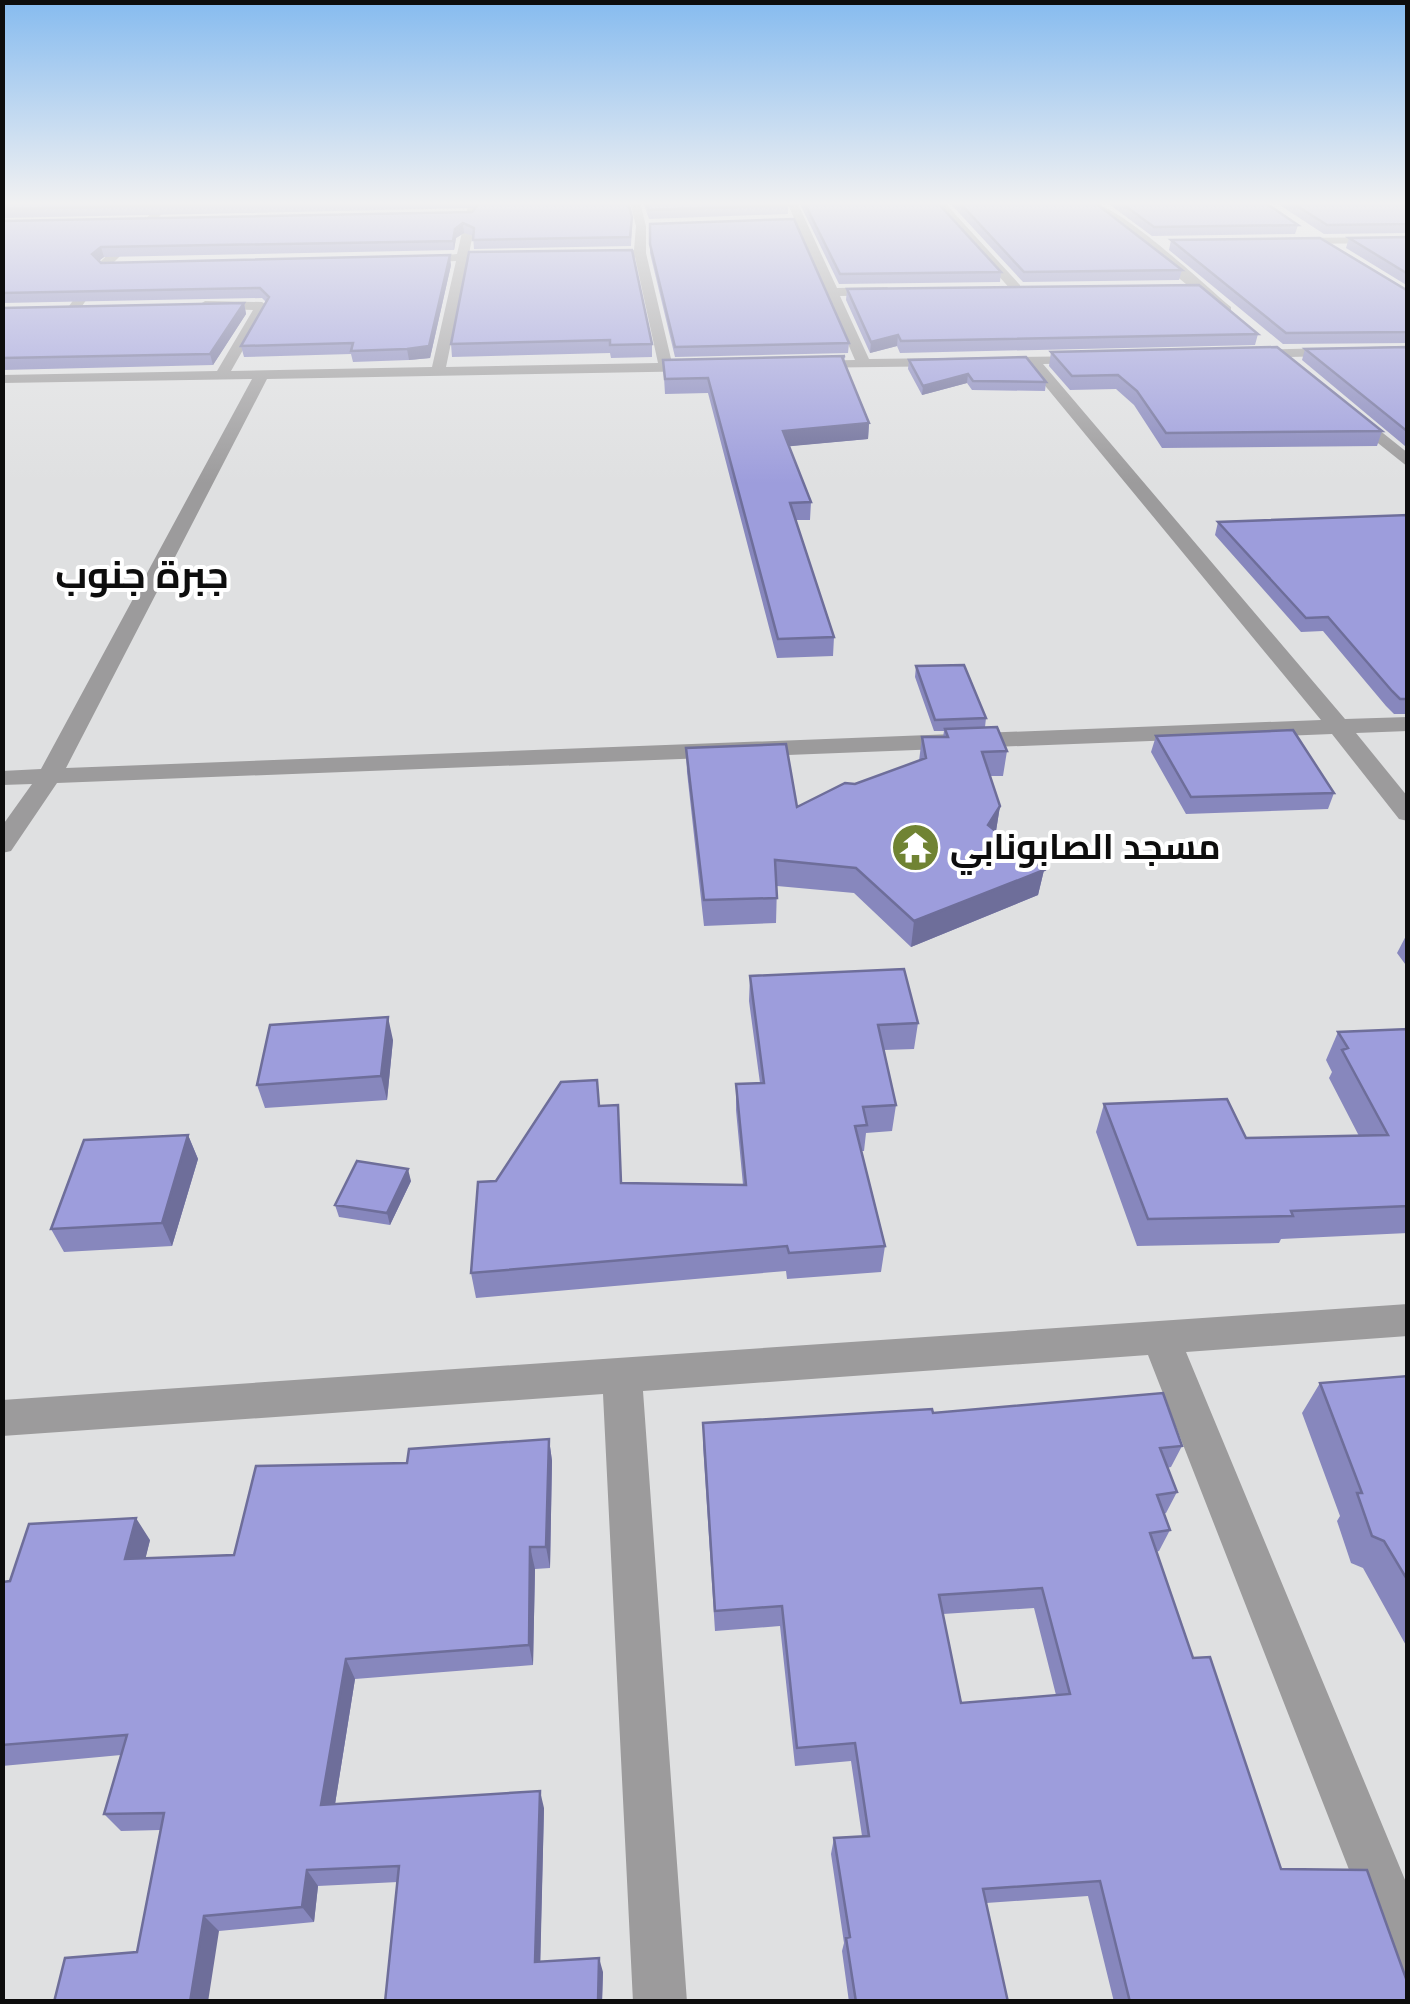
<svg xmlns="http://www.w3.org/2000/svg" width="1410" height="2004" font-family="Mulish,Cairo,sans-serif">
<style>
.lines{fill:none;stroke-linecap:round;stroke-linejoin:round}
.minor{fill:#9c9b9c;fill-rule:evenodd}
.wall{fill:#8787bd;fill-rule:evenodd}
.shaded-wall{fill:#6e6e9a}
.building{fill:#9d9ddc;stroke:#6e6e9a;stroke-width:2.5;fill-rule:evenodd}
.labels{text-anchor:middle;stroke-width:8;stroke-linejoin:round;paint-order:stroke}
.poi-label{font-size:35px;font-weight:bold;fill:#0d0d0d;stroke:#fff;text-anchor:start}
.far-district-label{font-size:38px;font-weight:bold;fill:#0d0d0d;stroke:#fff}
</style>
<rect width="100%" height="100%" fill="#dfe0e1"/>
<g class="lines">
<!-- minor -->
<path class="minor" d="M 163,202 L 174,202 L 108,268 L 78,312 L 68,312 L 67,309 L 100,262 Z
M 469,202 L 479,202 L 469,254 L 506,252 L 512,256 L 468,261 L 446,367 L 658,363 L 635,257 L 592,257 L 586,254 L 634,250 L 636,226 L 630,202 L 640,202 L 646,226 L 646,253 L 672,363 L 704,363 L 711,367 L 704,371 L 267,379 L 66,768 L 1321,720 L 1028,365 L 800,368 L 798,365 L 805,361 L 855,360 L 787,202 L 797,202 L 837,288 L 887,287 L 893,291 L 887,295 L 840,296 L 869,359 L 1094,356 L 1094,362 L 1089,363 L 1043,364 L 1345,719 L 1408,717 L 1408,731 L 1356,733 L 1408,797 L 1408,821 L 1399,819 L 1332,734 L 57,783 L 11,851 L 2,853 L 2,826 L 32,784 L 2,785 L 2,771 L 41,769 L 252,379 L 2,383 L 2,375 L 217,371 L 253,310 L 200,308 L 199,305 L 205,301 L 262,302 L 268,306 L 231,371 L 432,367 L 456,261 L 412,263 L 406,259 L 457,254 Z
M 933,202 L 944,202 L 1020,285 L 1020,291 L 1012,291 Z
M 1087,202 C 1118,202 1203,284 1231,307 L 1231,313 L 1221,313 Z
M 1408,237 L 1408,243 L 1286,244 L 1280,241 L 1286,238 Z
M 1408,346 L 1408,354 L 1245,358 L 1238,354 L 1245,350 Z
M 1344,410 L 1354,410 L 1408,453 L 1408,467 L 1344,416 Z
M 1408,1304 L 1408,1336 L 1186,1352 L 1408,1887 L 1408,1979 L 1389,1972 L 1148,1355 L 643,1391 L 687,2002 L 633,2002 L 603,1394 L 2,1436 L 2,1400 Z"/>
</g>
<!-- wall -->
<path class="wall" d="M 2,202 L 628,202 L 632,226 L 631,246 L 474,249 L 473,236 L 464,233 L 456,238 L 454,250 L 104,257 L 99,261 L 101,263 L 451,265 L 430,358 L 409,360 L 353,362 L 351,354 L 244,357 L 241,346 L 266,302 L 262,298 L 2,303 L 2,221 L 472,212 L 475,208 L 2,218 Z
M 643,202 L 788,202 L 788,214 L 649,219 Z
M 799,202 L 937,202 L 1001,272 L 1000,282 L 839,284 Z
M 949,202 L 1094,202 L 1182,270 L 1179,280 L 1023,282 Z
M 1106,202 L 1264,202 L 1298,225 L 1295,234 L 1152,236 Z
M 1275,202 L 1408,202 L 1408,233 L 1324,234 Z
M 650,224 L 849,343 L 848,353 L 675,357 L 650,253 Z
M 1408,237 L 1408,286 L 1346,248 L 1349,238 Z
M 1171,240 L 1408,291 L 1408,343 L 1283,344 L 1169,250 Z
M 469,252 L 652,344 L 652,357 L 611,358 L 610,353 L 452,357 L 451,344 Z
M 847,289 L 1258,334 L 1255,345 L 900,353 L 897,346 L 870,353 L 846,300 Z
M 244,303 L 246,314 L 213,365 L 2,370 L 2,308 Z
M 1408,347 L 1408,446 L 1405,446 L 1302,360 L 1305,349 Z
M 1051,352 L 1382,431 L 1377,446 L 1162,448 L 1134,405 L 1116,389 L 1070,390 L 1049,366 Z
M 845,356 L 844,363 L 869,423 L 868,439 L 789,446 L 811,502 L 810,520 L 796,520 L 834,637 L 833,656 L 777,658 L 708,393 L 665,394 L 663,360 Z
M 909,360 L 1046,382 L 1045,391 L 972,390 L 967,383 L 922,395 L 908,369 Z
M 1408,515 L 1408,714 L 1394,714 L 1386,706 L 1323,631 L 1301,632 L 1215,535 L 1218,522 Z
M 916,666 L 986,718 L 985,727 L 1007,751 L 1003,776 L 990,776 L 1000,806 L 996,831 L 1044,870 L 1038,895 L 911,947 L 854,893 L 777,886 L 776,923 L 704,926 L 687,772 L 686,748 L 797,807 L 919,761 L 922,737 L 943,737 L 944,731 L 934,731 L 915,677 Z
M 1156,736 L 1334,793 L 1328,809 L 1186,814 L 1151,752 Z
M 1408,932 L 1408,968 L 1397,953 Z
M 750,976 L 918,1023 L 914,1049 L 884,1050 L 896,1105 L 892,1131 L 866,1133 L 864,1151 L 861,1151 L 885,1246 L 881,1272 L 787,1279 L 786,1271 L 476,1298 L 471,1273 L 496,1181 L 599,1106 L 622,1183 L 743,1185 L 736,1110 L 736,1084 L 760,1083 L 749,1001 Z
M 1408,1029 L 1408,1233 L 1281,1239 L 1279,1243 L 1137,1246 L 1096,1132 L 1104,1104 L 1246,1138 L 1359,1136 L 1329,1078 L 1332,1072 L 1326,1060 L 1338,1032 Z
M 393,1040 L 387,1100 L 265,1108 L 257,1085 Z
M 188,1135 L 198,1159 L 172,1246 L 64,1252 L 51,1229 Z
M 411,1181 L 390,1225 L 339,1217 L 335,1205 Z
M 1408,1376 L 1408,1649 L 1363,1568 L 1351,1563 L 1337,1521 L 1340,1516 L 1302,1413 L 1320,1383 Z
M 933,1413 L 1182,1446 L 1171,1467 L 1167,1468 L 1177,1492 L 1166,1513 L 1164,1514 L 1170,1530 L 1159,1551 L 1156,1552 L 1193,1658 L 1281,1869 L 1408,2002 L 1114,2002 L 1088,1896 L 986,1903 L 1008,2002 L 849,2002 L 842,1951 L 844,1943 L 831,1854 L 834,1838 L 862,1836 L 851,1761 L 795,1766 L 780,1626 L 715,1631 L 703,1445 L 703,1423 ZM 1034,1608 L 1056,1695 L 961,1703 L 943,1614 Z
M 549,1439 L 552,1461 L 550,1568 L 535,1569 L 533,1665 L 355,1679 L 335,1804 L 544,1808 L 540,1962 L 603,1972 L 602,2002 L 385,2002 L 398,1882 L 318,1886 L 314,1922 L 219,1931 L 137,1952 L 160,1830 L 121,1831 L 104,1814 L 121,1755 L 2,1766 L 2,1582 L 10,1581 L 150,1540 L 145,1559 L 234,1555 L 407,1463 Z"/>
<!-- shaded-wall -->
<path class="shaded-wall" d="M 463,223 L 464,233 L 456,238 L 454,250 L 453,241 L 455,229 Z
M 101,247 L 104,257 L 94,264 L 92,254 Z
M 450,255 L 451,265 L 430,358 L 409,360 L 407,349 Z
M 244,303 L 246,314 L 213,365 L 210,354 Z
M 898,335 L 897,346 L 870,353 L 871,342 Z
M 968,374 L 967,383 L 922,395 L 923,386 Z
M 869,423 L 868,439 L 782,447 L 783,431 Z
M 1000,806 L 996,831 L 988,825 Z
M 1044,870 L 1038,895 L 911,947 L 914,921 Z
M 388,1017 L 393,1040 L 387,1100 L 381,1076 Z
M 188,1135 L 198,1159 L 172,1246 L 162,1223 Z
M 408,1169 L 411,1181 L 390,1225 L 387,1213 Z
M 549,1439 L 552,1461 L 550,1568 L 546,1547 Z
M 136,1518 L 150,1540 L 140,1581 L 125,1559 Z
M 530,1547 L 535,1569 L 533,1665 L 529,1645 Z
M 346,1659 L 355,1679 L 332,1823 L 321,1805 Z
M 540,1791 L 544,1808 L 540,1976 L 535,1962 Z
M 307,1870 L 318,1886 L 314,1922 L 302,1907 Z
M 204,1916 L 219,1931 L 208,2002 L 190,2002 Z
M 599,1958 L 603,1972 L 602,2002 L 598,2002 Z"/>
<!-- building -->
<path class="building" d="M 2,202 L 325,202 L 2,209 Z
M 480,202 L 628,202 L 632,217 L 630,237 L 473,240 L 474,228 L 463,223 L 455,229 L 453,241 L 101,247 L 92,254 L 101,263 L 450,255 L 429,346 L 407,349 L 351,351 L 353,343 L 241,346 L 269,297 L 260,288 L 2,293 L 2,221 L 472,212 Z
M 646,202 L 788,202 L 789,205 L 649,210 Z
M 804,202 L 937,202 L 1001,272 L 840,274 Z
M 959,202 L 1094,202 L 1182,270 L 1024,272 Z
M 1120,202 L 1264,202 L 1298,225 L 1154,227 Z
M 1291,202 L 1408,202 L 1408,224 L 1327,225 Z
M 794,219 L 849,343 L 675,347 L 650,244 L 650,224 Z
M 1408,237 L 1408,274 L 1349,238 Z
M 1320,238 L 1408,291 L 1408,332 L 1286,333 L 1171,240 Z
M 632,250 L 652,344 L 610,345 L 610,340 L 451,344 L 469,252 Z
M 1199,285 L 1258,334 L 901,341 L 898,335 L 871,342 L 847,289 Z
M 244,303 L 210,354 L 2,358 L 2,308 Z
M 1277,347 L 1382,431 L 1166,433 L 1137,391 L 1118,375 L 1072,376 L 1051,352 Z
M 1408,347 L 1408,432 L 1305,349 Z
M 845,356 L 842,357 L 869,423 L 783,431 L 811,502 L 790,503 L 834,637 L 778,639 L 708,378 L 665,379 L 663,360 Z
M 1026,357 L 1046,382 L 973,381 L 968,374 L 923,386 L 909,360 Z
M 1408,515 L 1408,699 L 1400,699 L 1392,691 L 1328,617 L 1306,618 L 1218,522 Z
M 964,665 L 986,718 L 935,720 L 916,666 Z
M 997,727 L 1007,751 L 982,752 L 1000,806 L 988,825 L 1044,870 L 914,921 L 856,868 L 775,860 L 777,898 L 704,900 L 686,748 L 786,744 L 797,807 L 845,783 L 855,784 L 926,758 L 922,737 L 948,737 L 945,729 Z
M 1293,730 L 1334,793 L 1191,797 L 1156,736 Z
M 904,969 L 918,1023 L 878,1025 L 896,1105 L 863,1107 L 867,1125 L 855,1126 L 885,1246 L 789,1253 L 787,1246 L 471,1273 L 478,1182 L 496,1181 L 561,1082 L 597,1080 L 599,1106 L 618,1105 L 621,1183 L 746,1185 L 736,1084 L 764,1083 L 750,976 Z
M 388,1017 L 381,1076 L 257,1085 L 270,1025 Z
M 1408,1029 L 1408,1206 L 1291,1211 L 1293,1216 L 1148,1219 L 1104,1104 L 1227,1099 L 1246,1138 L 1388,1135 L 1342,1050 L 1348,1048 L 1338,1032 Z
M 188,1135 L 162,1223 L 51,1229 L 84,1140 Z
M 357,1161 L 408,1169 L 387,1213 L 335,1205 Z
M 1408,1376 L 1408,1581 L 1384,1541 L 1372,1536 L 1357,1493 L 1362,1493 L 1320,1383 Z
M 1163,1393 L 1182,1446 L 1160,1448 L 1177,1492 L 1157,1495 L 1170,1530 L 1150,1533 L 1193,1658 L 1210,1657 L 1281,1869 L 1367,1870 L 1408,1984 L 1408,2002 L 1130,2002 L 1100,1881 L 983,1889 L 1008,2002 L 856,2002 L 846,1938 L 850,1937 L 834,1838 L 869,1836 L 855,1743 L 797,1748 L 782,1606 L 715,1611 L 703,1423 L 932,1409 L 933,1413 ZM 1042,1588 L 1070,1694 L 961,1703 L 939,1595 Z
M 549,1439 L 546,1547 L 530,1547 L 529,1645 L 346,1659 L 321,1805 L 540,1791 L 535,1962 L 599,1958 L 598,2002 L 385,2002 L 399,1866 L 307,1870 L 302,1907 L 204,1916 L 190,2002 L 54,2002 L 65,1958 L 137,1952 L 164,1813 L 104,1814 L 127,1735 L 2,1745 L 2,1582 L 10,1581 L 29,1524 L 136,1518 L 125,1559 L 234,1555 L 256,1466 L 407,1463 L 409,1449 Z"/>
<!-- sky -->
<linearGradient id="sky" x2="0" y2="1"><stop stop-color="#86bbef"/><stop offset="0.42" stop-color="#f1f1f2"/><stop offset="1" stop-color="#f1f1f2" stop-opacity="0"/></linearGradient>
<rect width="1410" height="483" fill="url(#sky)"/>
<!-- icons -->
<defs>
<symbol id="temple-disc" viewBox="-11 -11 22 22"><circle r="9.5" fill="#708333" stroke="#fff"/><path d="M0-6L5-2H3V0L6.5 2.5H4V6H1.5V3h-3V6H-4V2.5H-6.5L-3 0V-2H-5Z" fill="#fff"/></symbol>
</defs>
<g fill-rule="evenodd">
<use href="#temple-disc" x="888" y="820" width="55" height="55"/>
</g>
<g class="labels">
<!-- poi labels -->
<g class="poi-label">
<text x="950" y="859">مسجد الصابونابي</text>
</g>
<!-- far-district labels -->
<g class="far-district-label">
<text x="142" y="588">جبرة جنوب</text>
</g>
</g>
<!-- border -->
<rect width="1410" height="2004" fill="none" stroke="#0d0d0d" stroke-width="10"/>
</svg>
